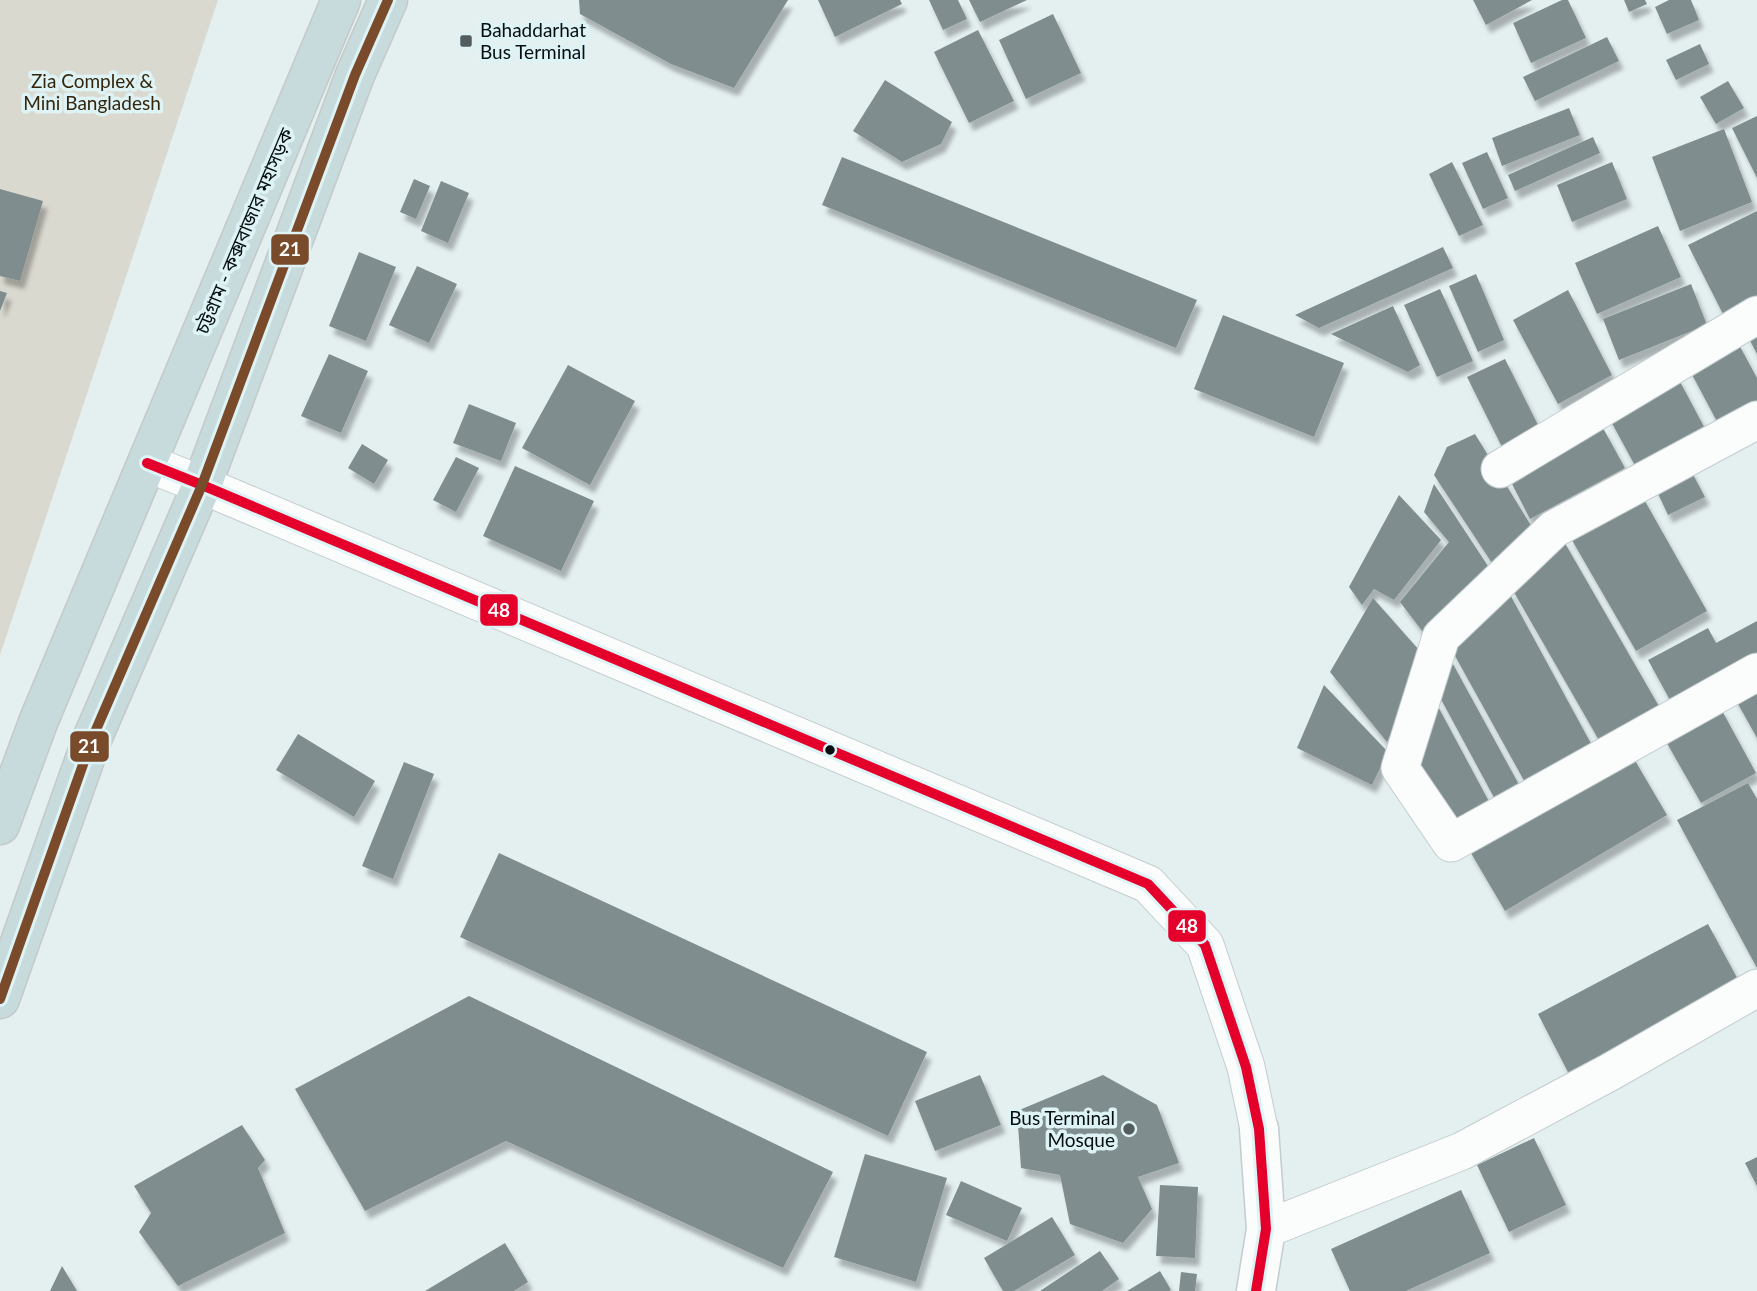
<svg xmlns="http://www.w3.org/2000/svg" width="1757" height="1291" font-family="Lato,'Noto Sans Bengali',sans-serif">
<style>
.green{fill:#dad9cf}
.building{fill:#808d8e;filter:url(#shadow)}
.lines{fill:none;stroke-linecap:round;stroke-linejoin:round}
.street-casing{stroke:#c3ccce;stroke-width:39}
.secondary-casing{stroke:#c3ccce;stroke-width:41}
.highway-casing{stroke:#c4c9c9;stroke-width:41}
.street{stroke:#fbfdfd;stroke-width:37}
.secondary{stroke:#fbfdfd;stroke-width:38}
.highway{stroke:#c7dbdc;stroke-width:38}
.bus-1-casing{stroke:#def3f6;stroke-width:16}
.bus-2-casing{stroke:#def3f6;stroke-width:16}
.bus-1{stroke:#e4002b;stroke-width:10}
.bus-2{stroke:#7a4b2a;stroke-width:10}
.poi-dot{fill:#545d5e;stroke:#def3f6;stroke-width:2.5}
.bus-dot{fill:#070e0f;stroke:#def3f6;stroke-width:2.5}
.labels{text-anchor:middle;stroke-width:7;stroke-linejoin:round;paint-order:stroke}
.poi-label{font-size:19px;fill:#070e0f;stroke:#def3f6;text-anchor:start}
.park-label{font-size:19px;fill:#35260b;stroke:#def3f6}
.street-label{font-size:19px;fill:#070e0f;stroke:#def3f6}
.line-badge{stroke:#def3f6;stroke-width:2.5}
.badge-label{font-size:19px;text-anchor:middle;font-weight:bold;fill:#fff}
</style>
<defs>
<filter id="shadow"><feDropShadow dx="4.5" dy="8" stdDeviation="2" flood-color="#0004"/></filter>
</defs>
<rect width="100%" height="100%" fill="#e4eff0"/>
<!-- green -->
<path class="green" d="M 0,0 L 218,0 L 0,655 Z"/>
<!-- building -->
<path class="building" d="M 579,0 L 788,0 L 734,88 L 671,64 L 580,14 Z
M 818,0 L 900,0 L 902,4 L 835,37 Z
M 929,0 L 958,0 L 967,19 L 943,30 Z
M 969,0 L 1027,0 L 980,22 Z
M 1473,0 L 1532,0 L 1486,25 Z
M 1562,0 L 1568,0 L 1586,38 L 1531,63 L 1513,23 Z
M 1624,0 L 1645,0 L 1647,4 L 1629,12 Z
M 1669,0 L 1691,0 L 1699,20 L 1667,34 L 1655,7 Z
M 1053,14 L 1081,73 L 1026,99 L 999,40 Z
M 978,30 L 1014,101 L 969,123 L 934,52 Z
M 1607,37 L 1619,61 L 1535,101 L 1523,77 Z
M 1700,44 L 1709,64 L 1676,80 L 1666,60 Z
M 885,80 L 952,122 L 941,144 L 902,162 L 853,131 Z
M 1728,81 L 1744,108 L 1716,124 L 1700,97 Z
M 1569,108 L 1580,135 L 1502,166 L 1492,138 Z
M 1757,116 L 1757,178 L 1732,128 Z
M 1724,129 L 1752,202 L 1680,231 L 1652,157 Z
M 1593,137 L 1600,153 L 1515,191 L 1508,175 Z
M 1487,152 L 1508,198 L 1483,209 L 1462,163 Z
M 842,157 L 1197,300 L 1176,348 L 822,205 Z
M 1452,162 L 1483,225 L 1459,236 L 1429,174 Z
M 1612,162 L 1627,199 L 1572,222 L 1557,185 Z
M 414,179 L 430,186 L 416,219 L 400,212 Z
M 441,181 L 469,193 L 448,243 L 421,231 Z
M 0,189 L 43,201 L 20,281 L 0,276 Z
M 1757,211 L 1757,299 L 1724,316 L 1688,245 Z
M 1658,226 L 1681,277 L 1597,314 L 1575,263 Z
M 1443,247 L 1453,268 L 1319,328 L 1295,315 Z
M 359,252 L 396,267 L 366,341 L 329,326 Z
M 417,266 L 457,284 L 429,343 L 389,325 Z
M 1476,274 L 1504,340 L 1478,352 L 1449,286 Z
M 1691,284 L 1707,325 L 1619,360 L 1603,319 Z
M 1440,289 L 1473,361 L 1437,377 L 1404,305 Z
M 1568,290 L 1612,375 L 1558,404 L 1513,320 Z
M 0,291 L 7,293 L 0,311 Z
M 1393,306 L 1420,365 L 1408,372 L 1331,334 Z
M 1223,315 L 1344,363 L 1314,437 L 1194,389 Z
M 1757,327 L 1757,354 L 1746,333 Z
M 1737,341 L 1757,378 L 1757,413 L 1722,431 L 1688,367 Z
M 329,354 L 368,371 L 341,433 L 301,416 Z
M 1505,359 L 1544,437 L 1506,455 L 1467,377 Z
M 568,365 L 635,401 L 590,485 L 522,448 Z
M 1677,376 L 1709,436 L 1639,473 L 1607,414 Z
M 469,404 L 516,423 L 501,461 L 453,443 Z
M 1603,428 L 1625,468 L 1530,519 L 1509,478 Z
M 1475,434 L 1538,537 L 1494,566 L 1434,475 L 1447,447 Z
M 362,444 L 388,460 L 374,484 L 348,468 Z
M 456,457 L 479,468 L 456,512 L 433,500 Z
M 515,466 L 594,501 L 561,571 L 483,536 Z
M 1689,467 L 1705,497 L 1668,515 L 1654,485 Z
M 1434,484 L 1488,566 L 1423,632 L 1400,602 L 1449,542 L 1424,512 Z
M 1641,494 L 1707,611 L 1636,651 L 1569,535 Z
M 1399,495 L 1441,540 L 1394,600 L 1374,589 L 1362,605 L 1349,587 Z
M 1562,538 L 1660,708 L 1600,742 L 1511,587 Z
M 1507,589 L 1594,749 L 1527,786 L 1449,645 Z
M 1373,598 L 1427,659 L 1387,742 L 1330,672 Z
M 1757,621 L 1757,654 L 1670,700 L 1648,660 L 1708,628 L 1716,643 Z
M 1448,655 L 1522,790 L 1497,803 L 1436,690 Z
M 1757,682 L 1757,738 L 1733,695 Z
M 1324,685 L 1388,752 L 1372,785 L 1297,748 Z
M 1434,699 L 1492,807 L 1451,831 L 1410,761 Z
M 1720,707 L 1756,773 L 1701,803 L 1664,738 Z
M 298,734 L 375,781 L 354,817 L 276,770 Z
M 1630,752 L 1667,815 L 1505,911 L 1468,848 Z
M 404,762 L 434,774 L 393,879 L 362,866 Z
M 1748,783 L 1757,799 L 1757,968 L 1677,820 Z
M 499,853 L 927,1052 L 888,1136 L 460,937 Z
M 1708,924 L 1741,985 L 1570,1076 L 1538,1014 Z
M 469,996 L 833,1172 L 783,1268 L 506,1141 L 365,1211 L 295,1089 Z
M 980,1075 L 1001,1125 L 935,1151 L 915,1101 Z
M 1103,1075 L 1157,1105 L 1179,1163 L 1138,1177 L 1152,1209 L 1123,1243 L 1070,1224 L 1060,1175 L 1021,1168 L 1017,1111 Z
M 242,1125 L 265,1160 L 258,1168 L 285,1233 L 178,1286 L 139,1232 L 151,1213 L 134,1186 Z
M 1534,1138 L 1566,1205 L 1509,1232 L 1477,1165 Z
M 865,1154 L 947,1178 L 916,1282 L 834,1257 Z
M 1757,1157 L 1757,1186 L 1745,1163 Z
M 961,1181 L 1022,1208 L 1007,1241 L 946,1215 Z
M 1160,1185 L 1198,1187 L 1195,1258 L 1156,1256 Z
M 1461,1190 L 1490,1253 L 1406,1291 L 1350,1291 L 1331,1249 Z
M 1052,1217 L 1075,1255 L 1014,1291 L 1003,1291 L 984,1258 Z
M 505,1243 L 528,1282 L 514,1291 L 425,1291 Z
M 1100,1251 L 1119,1279 L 1102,1291 L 1040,1291 Z
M 62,1266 L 77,1291 L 50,1291 Z
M 1160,1271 L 1171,1290 L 1169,1291 L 1127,1291 Z
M 1181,1272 L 1197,1274 L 1195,1291 L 1179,1291 Z"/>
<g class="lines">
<defs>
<path id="street" d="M 1757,420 L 1554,529 L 1441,637 L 1400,768 L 1451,843 L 1757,672
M 147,463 L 202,485 L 1148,884 L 1205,945 L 1246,1067 L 1259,1129
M 1500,469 L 1757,315
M 1266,1229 L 1462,1151 L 1610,1072 L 1757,988"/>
<path id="secondary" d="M 1256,1291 L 1266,1229 L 1259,1129"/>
<path id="highway" d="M 0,825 L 39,720 L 341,0
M 0,999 L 92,739 L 202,485 L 355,75 L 388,0"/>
</defs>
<!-- street casing -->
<use href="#street" class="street-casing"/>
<!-- secondary casing -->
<use href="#secondary" class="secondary-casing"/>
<!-- highway casing -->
<use href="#highway" class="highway-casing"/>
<!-- street -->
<use href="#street" class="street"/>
<!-- secondary -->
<use href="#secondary" class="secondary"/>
<!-- highway -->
<use href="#highway" class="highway"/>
<defs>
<path id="bus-1" d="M 147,463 L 202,485 L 1148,884 L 1205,945 L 1246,1067 L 1259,1129 L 1266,1229 L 1256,1291"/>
<path id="bus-2" d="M 0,999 L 92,739 L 202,485 L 355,75 L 388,0"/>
</defs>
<!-- bus-1 casing -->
<use href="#bus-1" class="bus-1-casing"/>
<!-- bus-2 casing -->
<use href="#bus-2" class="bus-2-casing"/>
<!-- bus-1 -->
<use href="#bus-1" class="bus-1"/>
<!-- bus-2 -->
<use href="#bus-2" class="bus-2"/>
</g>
<!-- markers -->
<g class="poi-dot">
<rect x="459" y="34" width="14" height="14" rx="3.5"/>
<circle cx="1129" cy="1129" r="7"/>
</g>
<circle class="bus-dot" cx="830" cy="750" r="6"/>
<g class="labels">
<!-- poi labels -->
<g class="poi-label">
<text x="480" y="37">Bahaddarhat<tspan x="480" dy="22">Bus Terminal</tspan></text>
<text x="1115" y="1125" text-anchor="end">Bus Terminal<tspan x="1115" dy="22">Mosque</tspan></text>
</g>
<!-- park labels -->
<g class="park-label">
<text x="92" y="88">Zia Complex &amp;<tspan x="92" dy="22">Mini Bangladesh</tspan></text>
</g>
<!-- street labels -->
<g class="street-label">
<text transform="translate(244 231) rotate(-67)" y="7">চট্টগ্রাম - কক্সবাজার মহাসড়ক</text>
</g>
</g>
<g class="line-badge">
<rect x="270" y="233" width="40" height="33" rx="7" fill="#7a4b2a"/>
<rect x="479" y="593" width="40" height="34" rx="7" fill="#e4002b"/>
<rect x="69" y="730" width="41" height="33" rx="7" fill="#7a4b2a"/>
<rect x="1167" y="909" width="40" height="34" rx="7" fill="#e4002b"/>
</g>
<g class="badge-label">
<text x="290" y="256">21</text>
<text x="499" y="617">48</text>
<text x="89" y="753">21</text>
<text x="1187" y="933">48</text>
</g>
</svg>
